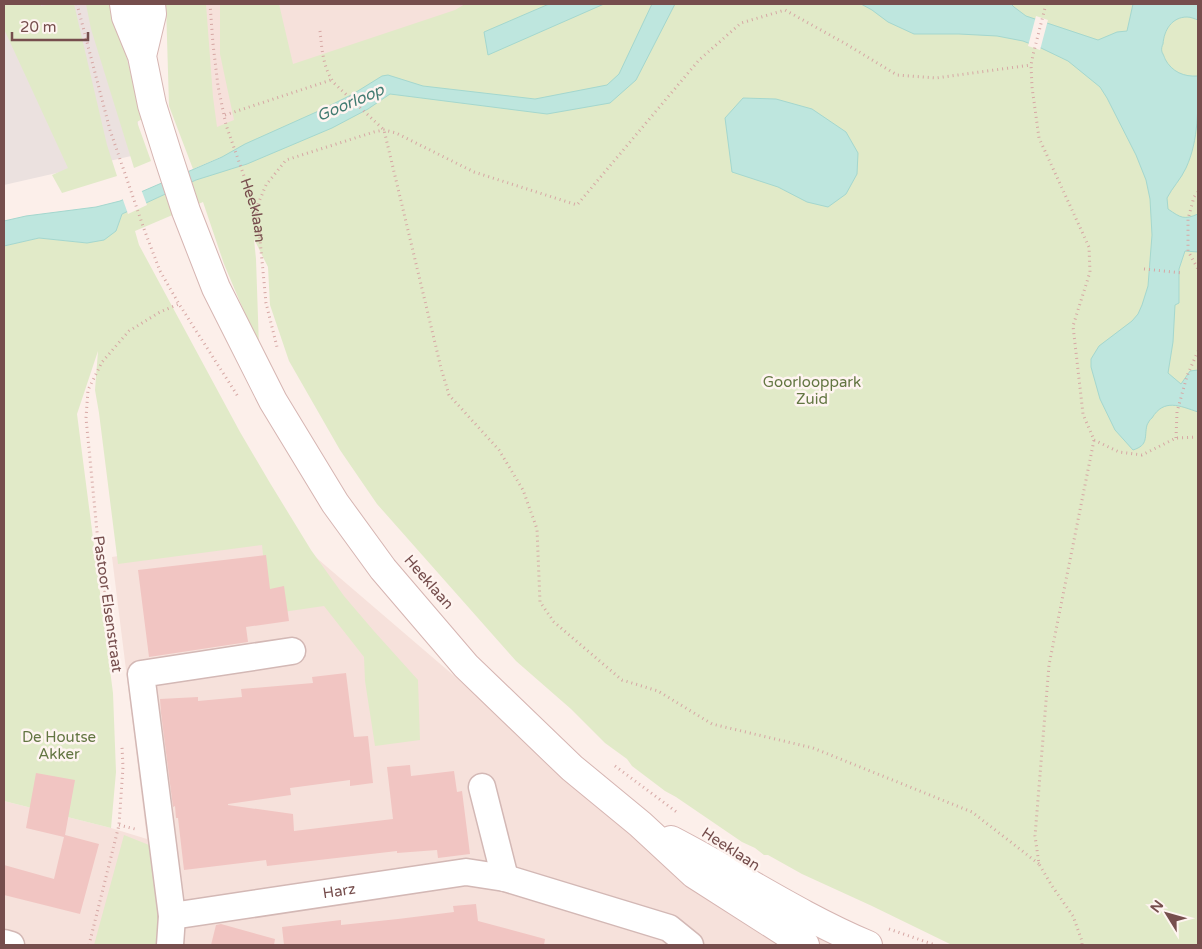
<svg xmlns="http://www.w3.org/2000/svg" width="1202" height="949" font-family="'Varela Round',sans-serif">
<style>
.residential{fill:#f6e1db}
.industrial{fill:#ebe1df}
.green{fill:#e1eac8}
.water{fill:#bee6de;stroke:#a4d7ce}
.pier{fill:#fcefea}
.building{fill:#f1c5c2}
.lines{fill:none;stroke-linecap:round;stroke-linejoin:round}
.street-casing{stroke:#d3b8b5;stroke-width:29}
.secondary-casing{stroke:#d6b5b2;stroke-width:30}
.path{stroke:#d6a7a4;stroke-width:3;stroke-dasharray:1 4;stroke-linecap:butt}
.street{stroke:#fff;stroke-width:26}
.secondary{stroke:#fff;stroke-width:28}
.labels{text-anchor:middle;stroke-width:5;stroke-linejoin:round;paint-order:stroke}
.street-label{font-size:15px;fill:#764e4d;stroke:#fef4f0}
.park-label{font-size:15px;fill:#637642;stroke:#fef4f0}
.water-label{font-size:16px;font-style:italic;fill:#417b71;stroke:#fef4f0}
</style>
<rect width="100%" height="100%" fill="#fcefea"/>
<!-- residential -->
<path class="residential" d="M 188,4 L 493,4 L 210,158 Z
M 284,530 L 661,853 L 841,945 L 4,945 L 4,801 L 111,828 L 147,839 L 112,557 Z"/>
<!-- industrial -->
<path class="industrial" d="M 4,4 L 130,4 L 140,154 L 4,185 Z"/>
<!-- green -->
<path class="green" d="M 4,4 L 41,4 L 41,6 L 52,4 L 74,4 L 107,145 L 117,176 L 62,193 L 52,175 L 68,168 L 4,29 Z
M 86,4 L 113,4 L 142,119 L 137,122 L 151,161 L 134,168 L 91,29 Z
M 166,4 L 206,4 L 213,97 L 217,127 L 234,120 L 220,54 L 220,4 L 279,4 L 293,64 L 455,10 L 465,4 L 1198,4 L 1198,945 L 952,945 L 872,906 L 802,874 L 768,855 L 764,855 L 755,848 L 742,842 L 676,797 L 665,791 L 632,766 L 627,759 L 605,743 L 571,709 L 516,661 L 377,504 L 340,450 L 289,361 L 270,305 L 268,267 L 254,239 L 256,259 L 259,347 L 224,264 L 203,202 L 135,231 L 139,245 L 240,432 L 270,483 L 311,550 L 344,596 L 373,630 L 418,680 L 420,740 L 375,746 L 365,681 L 364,657 L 324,606 L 269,614 L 262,545 L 118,564 L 99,413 L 95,390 L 98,351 L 77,414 L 113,693 L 116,772 L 111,828 L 4,801 L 4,246 L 39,238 L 87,243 L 116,231 L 122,214 L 196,180 L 226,170 L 221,157 L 193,169 L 169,106 Z
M 124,835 L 154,847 L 163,945 L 94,945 Z"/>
<!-- water -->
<path class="water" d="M 549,4 L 604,4 L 488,55 L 484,32 Z
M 652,4 L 675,4 L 636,80 L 610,103 L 547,114 L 390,94 L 368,109 L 332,128 L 247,164 L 196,180 L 122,214 L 116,231 L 104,240 L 87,243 L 39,238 L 4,246 L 4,221 L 26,216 L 96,207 L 120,201 L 222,157 L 245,144 L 323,109 L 353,94 L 382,76 L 388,75 L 423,86 L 535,99 L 607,85 L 619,74 Z
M 861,4 L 1011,4 L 1014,7 L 1026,16 L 1098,40 L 1117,32 L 1127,31 L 1133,4 L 1198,4 L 1198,20 C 1195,19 1191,17 1187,17 C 1172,17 1164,30 1163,44 C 1162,46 1161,49 1162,52 C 1162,52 1165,58 1165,59 C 1172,72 1184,77 1198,76 C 1198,107 1199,140 1186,168 C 1181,179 1172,188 1167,198 L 1168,209 C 1181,218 1184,220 1198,214 L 1198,252 L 1185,251 L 1179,269 L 1179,303 L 1175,305 L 1173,342 L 1168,373 L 1181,384 L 1190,371 L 1198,370 L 1198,412 C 1180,406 1164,398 1152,418 C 1150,419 1148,423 1147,425 C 1144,437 1149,445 1133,450 L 1115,430 L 1100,399 L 1091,367 L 1091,359 L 1099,346 L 1132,321 L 1138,314 L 1142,305 L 1148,286 L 1152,235 L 1150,199 L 1146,180 L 1136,155 L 1107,98 L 1100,87 L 1068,61 L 1041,48 L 1023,41 L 997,36 L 959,34 L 914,34 L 888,22 L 872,10 Z
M 743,98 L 776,99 L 812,109 L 846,132 L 858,153 L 857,174 L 846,194 L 828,207 L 807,202 L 778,187 L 732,172 L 725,118 Z"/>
<!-- pier -->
<path class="pier" d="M 1036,16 L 1048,20 L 1040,50 L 1028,46 Z
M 141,189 L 147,205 L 128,214 L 122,197 Z"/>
<!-- building -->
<path class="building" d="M 266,555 L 270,589 L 284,586 L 289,621 L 246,627 L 248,642 L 149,657 L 138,570 Z
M 346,673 L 354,737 L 368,736 L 373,783 L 350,786 L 350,780 L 290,788 L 291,795 L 228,804 L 228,805 L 293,814 L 294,831 L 393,819 L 387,767 L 410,765 L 411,776 L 454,771 L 457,792 L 462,791 L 470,854 L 438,858 L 437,850 L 397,853 L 397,851 L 267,866 L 266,860 L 184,870 L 178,818 L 176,818 L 175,806 L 173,807 L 161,713 L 160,699 L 198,697 L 198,701 L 242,697 L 241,689 L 313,683 L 312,677 Z
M 36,773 L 75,780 L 65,835 L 99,844 L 80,914 L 4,895 L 4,865 L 54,879 L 64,837 L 26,828 Z
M 476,904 L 478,921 L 545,939 L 544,945 L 284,945 L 282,927 L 341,920 L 341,925 L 398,919 L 454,912 L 453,906 Z
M 221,924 L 275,939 L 274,945 L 211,945 L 216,925 Z"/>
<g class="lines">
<defs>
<g id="street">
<path d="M 482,787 L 505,878"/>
<path id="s2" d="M 172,916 L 466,872 L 505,878 L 669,928 L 690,945"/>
<path d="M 4,943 L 11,945"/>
<path d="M 170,945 L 172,916 L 141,674 L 292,651"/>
</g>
<path id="secondary" d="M 124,4 L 126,17 L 142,56 L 152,105 L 168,156 L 186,211 L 216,288 L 273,401 L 335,503 L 383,569 L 466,666 L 572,768 L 640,824 L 694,874 L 805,945
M 142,56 L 152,14 L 151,4
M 671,840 C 737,874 799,916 868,945"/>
</defs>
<!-- street casing -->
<use href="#street" class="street-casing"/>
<!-- secondary casing -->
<use href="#secondary" class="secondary-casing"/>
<!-- path -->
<g class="path">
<path d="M 77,4 L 110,130 L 144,229 L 160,271 L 179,304 L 239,398"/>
<path id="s1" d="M 210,4 L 213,44 L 218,86 L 226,125 L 256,210 L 259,229 L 266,303 L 277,347"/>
<path d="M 1046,4 L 1033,55 L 1031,65 L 1032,87 L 1039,138 L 1089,247 L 1090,272 L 1073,326 L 1083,414 L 1094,440 L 1049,665 L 1035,836 L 1039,864 L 1052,886 L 1073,916 L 1082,941 L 1082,945"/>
<path d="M 320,31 C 322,50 323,69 335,84 L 384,130 L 441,368 L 449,395 L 499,450 L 523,490 L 537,529 L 540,602 L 554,622 L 622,680 L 658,691 L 712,724 L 813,748 L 972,812 L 1039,864"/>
<path d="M 225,115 L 331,80"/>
<path d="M 1198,192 L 1194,197 L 1188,219 L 1188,251 L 1198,269"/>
<path d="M 256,209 L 266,185 L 286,160 L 374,132 L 384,130 L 396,133 L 474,172 L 577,205 L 699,60 L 741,23 L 785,10 L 846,44 L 897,75 L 936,78 L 1031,65"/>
<path d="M 1144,269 L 1183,273"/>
<path d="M 1176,438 L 1177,412 L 1187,376 L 1198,351"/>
<path d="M 1094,440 L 1119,452 L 1142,455 L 1176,438 L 1198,437"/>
<path d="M 116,666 L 99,552 L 86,418 L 88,390 L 102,362 L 129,331 L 160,312 L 179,304"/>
<path d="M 615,766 L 678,813"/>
<path d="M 119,825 L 135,829"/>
<path d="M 889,929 L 935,945"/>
<path d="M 89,945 L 119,825 L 123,767 L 122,747"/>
</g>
<!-- street -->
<use href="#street" class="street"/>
<!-- secondary -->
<use href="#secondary" class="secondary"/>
</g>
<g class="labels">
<!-- street labels -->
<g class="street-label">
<text dy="5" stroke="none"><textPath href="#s1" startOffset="212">Heeklaan</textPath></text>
<text transform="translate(429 582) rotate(49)" y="5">Heeklaan</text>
<text transform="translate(108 604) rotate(82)" y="5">Pastoor Elsenstraat</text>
<text transform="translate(731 849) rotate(33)" y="5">Heeklaan</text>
<text dy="5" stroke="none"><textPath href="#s2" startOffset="169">Harz</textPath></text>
</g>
<!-- park labels -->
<g class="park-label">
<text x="812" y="387">Goorlooppark<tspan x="812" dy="17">Zuid</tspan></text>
<text x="59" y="742">De Houtse<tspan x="59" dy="17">Akker</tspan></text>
</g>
<!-- water labels -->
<g class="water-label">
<text transform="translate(350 102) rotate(-23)" y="6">Goorloop</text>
</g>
</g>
<!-- border -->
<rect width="1202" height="949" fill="none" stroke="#764e4d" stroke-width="10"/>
<!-- north arrow -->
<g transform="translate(1167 914) rotate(307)" stroke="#fef4f0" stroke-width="4" paint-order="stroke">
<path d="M0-4L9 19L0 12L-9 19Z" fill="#764e4d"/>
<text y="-8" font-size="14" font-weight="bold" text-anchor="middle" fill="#764e4d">N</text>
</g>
<!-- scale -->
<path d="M12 32v8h76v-8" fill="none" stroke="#764e4d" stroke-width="2.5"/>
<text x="20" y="32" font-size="15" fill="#764e4d" stroke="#fef4f0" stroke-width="4" paint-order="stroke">20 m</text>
</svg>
